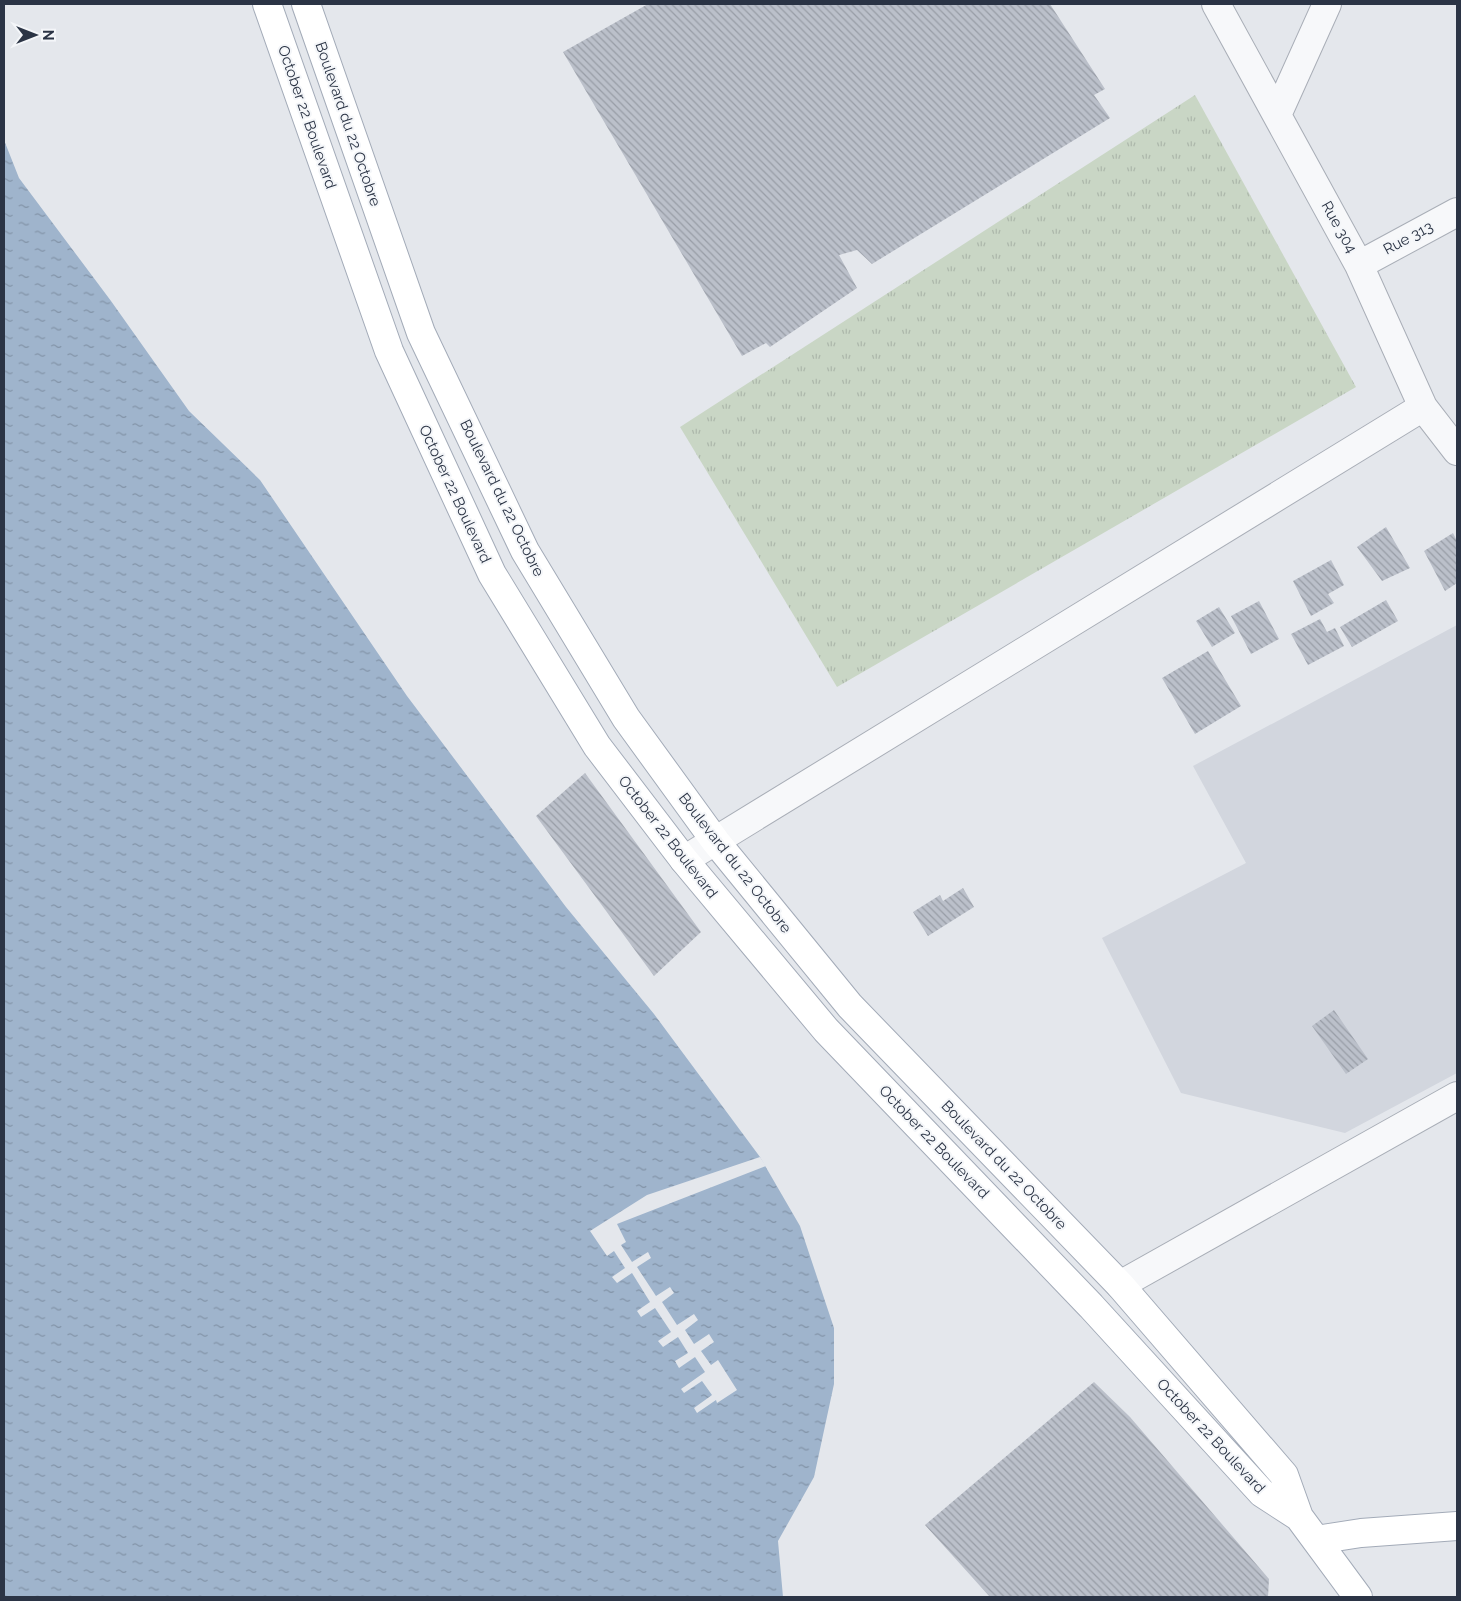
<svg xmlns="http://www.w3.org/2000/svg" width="1461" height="1601" font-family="Raleway,sans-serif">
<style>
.built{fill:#d2d6de}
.park{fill:url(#park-tufts)}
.water{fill:url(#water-ripples)}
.pier{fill:#e4e7ec}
.building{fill:url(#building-back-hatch)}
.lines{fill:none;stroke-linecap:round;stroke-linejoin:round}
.street-casing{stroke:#a9aeb7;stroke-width:30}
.primary-casing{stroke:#a3abb8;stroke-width:30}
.street{stroke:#f7f8fa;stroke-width:28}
.primary{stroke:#fff;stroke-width:28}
.labels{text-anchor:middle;stroke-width:4;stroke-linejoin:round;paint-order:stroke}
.street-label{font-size:15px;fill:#2b3445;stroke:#f4f6f9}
</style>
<defs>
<pattern id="park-tufts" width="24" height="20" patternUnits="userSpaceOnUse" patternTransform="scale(1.25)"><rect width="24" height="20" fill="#c9d6c5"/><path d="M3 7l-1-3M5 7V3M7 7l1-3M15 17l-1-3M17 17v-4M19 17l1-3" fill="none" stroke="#adb8ab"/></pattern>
<pattern id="water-ripples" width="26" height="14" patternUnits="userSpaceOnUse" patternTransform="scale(1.25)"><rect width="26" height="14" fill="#9fb4cc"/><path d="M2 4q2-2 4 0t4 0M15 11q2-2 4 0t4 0" fill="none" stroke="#8293a7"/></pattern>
<pattern id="building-back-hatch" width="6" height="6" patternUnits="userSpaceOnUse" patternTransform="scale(1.25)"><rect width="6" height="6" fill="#bbc0ca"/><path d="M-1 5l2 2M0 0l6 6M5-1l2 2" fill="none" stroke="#989da6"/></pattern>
</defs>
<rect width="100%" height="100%" fill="#e4e7ec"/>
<!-- built -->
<path class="built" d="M 1457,625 L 1457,1073 L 1345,1133 L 1181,1093 L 1102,938 L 1246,863 L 1193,766 Z"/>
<!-- park -->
<path class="park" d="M 1195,95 L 1356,387 L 837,687 L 680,427 Z"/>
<!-- water -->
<path class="water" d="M 4,140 L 19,178 L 111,301 L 189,411 L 260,480 L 407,696 L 566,907 L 654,1014 L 760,1157 L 800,1226 L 834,1328 L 834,1384 L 814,1477 L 778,1541 L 783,1597 L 4,1597 Z"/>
<!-- pier -->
<path class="pier" d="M 760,1157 L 766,1166 L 617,1224 L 626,1242 L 621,1245 L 632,1262 L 648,1252 L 651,1258 L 637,1267 L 656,1296 L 670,1287 L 674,1293 L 662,1302 L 677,1325 L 694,1314 L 698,1320 L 685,1330 L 694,1344 L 709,1334 L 714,1342 L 701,1351 L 711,1365 L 718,1360 L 737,1390 L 717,1403 L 716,1400 L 697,1413 L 694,1408 L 712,1395 L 702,1381 L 684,1393 L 681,1389 L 705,1372 L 695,1357 L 679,1368 L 675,1361 L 688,1353 L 678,1337 L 663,1347 L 658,1341 L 671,1332 L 655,1308 L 641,1317 L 637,1311 L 650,1302 L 632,1273 L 617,1283 L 612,1277 L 625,1268 L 614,1251 L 607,1256 L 590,1231 L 647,1195 Z"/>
<!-- building -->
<path class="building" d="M 648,4 L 1050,4 L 1105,89 L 1094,95 L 1110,118 L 872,264 L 857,250 L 839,255 L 857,288 L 770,347 L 766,343 L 742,356 L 563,52 Z
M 1386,527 L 1410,568 L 1382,581 L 1357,547 Z
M 1453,533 L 1457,541 L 1457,583 L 1445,591 L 1424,551 Z
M 1331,560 L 1344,585 L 1328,594 L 1334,603 L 1311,616 L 1293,581 Z
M 1386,600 L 1398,621 L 1352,647 L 1340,627 Z
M 1259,601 L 1279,639 L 1251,654 L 1231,616 Z
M 1219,607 L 1235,633 L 1212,647 L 1196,621 Z
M 1320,619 L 1327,632 L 1335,628 L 1344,646 L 1308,665 L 1291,634 Z
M 1208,651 L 1241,706 L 1195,734 L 1162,678 Z
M 585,773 L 701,932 L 654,976 L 536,816 Z
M 963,888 L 974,907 L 928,936 L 913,912 L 940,895 L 943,901 Z
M 1334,1010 L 1368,1059 L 1346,1074 L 1312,1026 Z
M 1094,1382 L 1130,1417 L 1269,1579 L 1268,1597 L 990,1597 L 925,1525 Z"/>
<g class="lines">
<defs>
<path id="street" d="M 1216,4 L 1359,265 L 1423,407 L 1457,451
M 1277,115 L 1327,4
M 1359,265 L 1457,212
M 684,860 L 1423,407
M 1120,1285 L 1457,1096"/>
<path id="primary" d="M 267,4 L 389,351 L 492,574 L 597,746 L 684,860 L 826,1030 L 1091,1306 L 1262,1493 L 1299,1517
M 306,4 L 421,333 L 525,551 L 626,718 L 716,842 L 850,1006 L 1120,1285 L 1284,1475 L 1299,1517 L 1358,1597
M 1316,1540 L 1361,1533 L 1457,1526"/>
</defs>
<!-- street casing -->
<use href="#street" class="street-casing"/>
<!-- primary casing -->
<use href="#primary" class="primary-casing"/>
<!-- street -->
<use href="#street" class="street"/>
<!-- primary -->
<use href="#primary" class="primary"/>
</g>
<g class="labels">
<!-- street labels -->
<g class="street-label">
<text transform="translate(307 117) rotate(71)" y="5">October 22 Boulevard</text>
<text transform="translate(348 124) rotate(71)" y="5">Boulevard du 22 Octobre</text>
<text transform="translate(1339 227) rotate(61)" y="5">Rue 304</text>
<text transform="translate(1408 238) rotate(-28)" y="5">Rue 313</text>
<text transform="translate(455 494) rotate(65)" y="5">October 22 Boulevard</text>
<text transform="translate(502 498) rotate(64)" y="5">Boulevard du 22 Octobre</text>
<text transform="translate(668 837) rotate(52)" y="5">October 22 Boulevard</text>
<text transform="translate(735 863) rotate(52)" y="5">Boulevard du 22 Octobre</text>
<text transform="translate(934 1142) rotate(46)" y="5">October 22 Boulevard</text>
<text transform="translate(1004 1165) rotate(46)" y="5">Boulevard du 22 Octobre</text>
<text transform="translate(1211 1436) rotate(47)" y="5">October 22 Boulevard</text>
</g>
</g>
<!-- border -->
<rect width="1461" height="1601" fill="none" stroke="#2b3445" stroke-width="10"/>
<!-- north arrow -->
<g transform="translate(35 35) rotate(90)" stroke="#f4f6f9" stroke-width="4" paint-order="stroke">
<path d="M0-4L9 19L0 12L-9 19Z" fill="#2b3445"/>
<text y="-8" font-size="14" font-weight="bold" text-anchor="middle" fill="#2b3445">N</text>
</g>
</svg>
